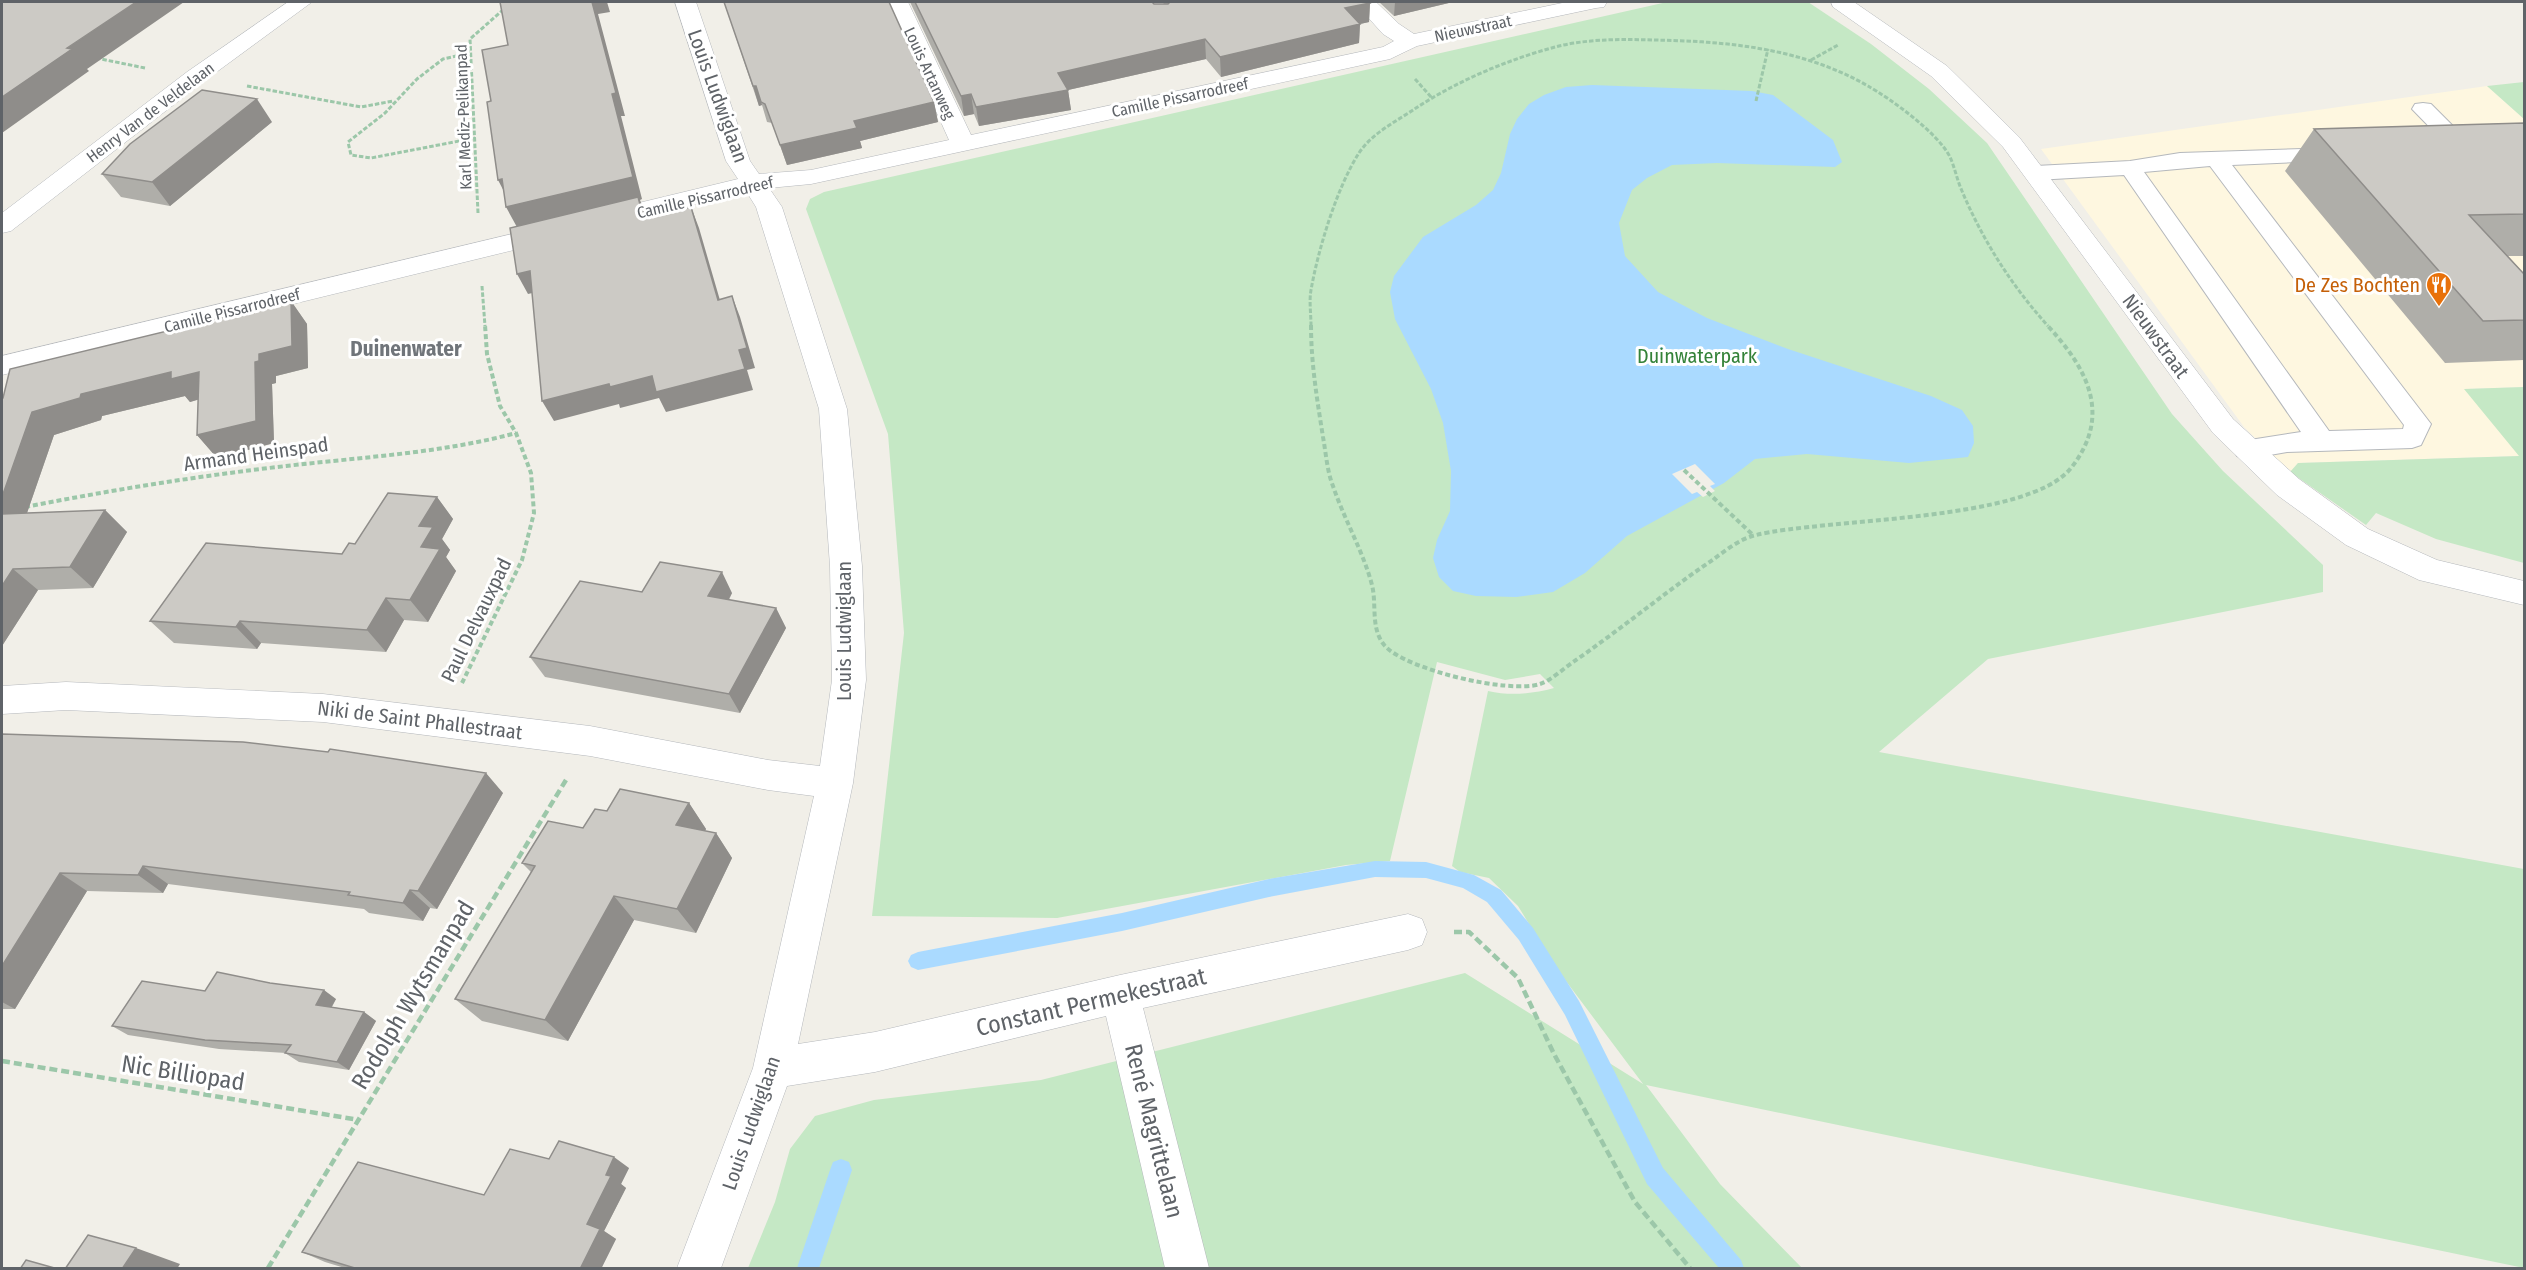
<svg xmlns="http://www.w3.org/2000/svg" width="2526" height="1270" font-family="'Fira Sans Condensed',sans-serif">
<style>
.commercial{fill:#fef7e0}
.green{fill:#c5e8c5}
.water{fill:#aadaff}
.pier{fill:#f1efe8}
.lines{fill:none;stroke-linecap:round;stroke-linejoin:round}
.stream{fill:#aadaff;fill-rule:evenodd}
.service-casing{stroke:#b5b8bc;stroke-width:2}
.minor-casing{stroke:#b5b8bc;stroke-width:1}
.path-far2{stroke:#9cc7a9;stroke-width:3;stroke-dasharray:4.5 2;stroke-linecap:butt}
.path-far1{stroke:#9cc7a9;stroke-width:4;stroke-dasharray:5 3;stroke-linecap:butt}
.path{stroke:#9cc7a9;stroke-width:4.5;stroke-dasharray:8 4;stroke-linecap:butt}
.service{fill:#fff;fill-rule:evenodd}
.minor{fill:#fff;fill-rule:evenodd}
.wall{fill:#afaea9}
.shaded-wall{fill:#8f8d8a}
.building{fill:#cccac5;stroke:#8f8d8a;stroke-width:1.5}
.labels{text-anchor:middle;stroke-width:6;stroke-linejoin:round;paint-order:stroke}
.far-street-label{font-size:16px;fill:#5f6368;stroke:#fff}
.street-label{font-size:20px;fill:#5f6368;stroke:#fff}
.food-label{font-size:20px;fill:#c56008;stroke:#fff;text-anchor:end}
.park-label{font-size:20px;fill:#348238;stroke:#fff}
.neighbourhood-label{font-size:21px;font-weight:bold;fill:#70757a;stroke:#fff}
.near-street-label{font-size:24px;fill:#5f6368;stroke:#fff}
</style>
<rect width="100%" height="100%" fill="#f1efe8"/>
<!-- commercial -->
<path class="commercial" d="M 2487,86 L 2524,119 L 2524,387 L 2465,389 L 2520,456 L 2298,463 L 2290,472 L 2244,427 L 2041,149 Z"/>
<!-- green -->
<path class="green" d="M 1667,2 L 1808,2 L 1871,44 L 1929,89 L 1987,143 L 2172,414 L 2223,471 L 2323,565 L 2323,592 L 1988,659 L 1879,752 L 2524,869 L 2524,1268 L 1646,1085 L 1720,1184 L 1802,1268 L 748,1268 L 775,1202 L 790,1149 L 815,1116 L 874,1100 L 1041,1080 L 1465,973 L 1643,1084 L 1554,965 L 1518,906 L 1489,878 L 1460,872 L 1452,866 L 1488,691 C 1510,696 1532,694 1554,688 L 1540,674 L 1505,680 L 1437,662 L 1390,861 L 1346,865 L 1057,918 L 872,916 L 904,633 L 888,434 L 806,209 L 810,199 L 824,192 Z
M 2524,82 L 2524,119 L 2487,86 Z
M 2524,387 L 2524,563 L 2436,539 L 2376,513 L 2366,525 L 2290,472 L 2298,463 L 2519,456 L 2464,389 Z"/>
<!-- water -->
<path class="water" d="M 1592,85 L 1752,91 L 1773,95 L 1833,140 L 1842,162 L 1835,167 L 1717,163 L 1672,165 L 1647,178 L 1632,190 L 1619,223 L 1625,256 L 1658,292 L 1707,318 L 1788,349 L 1931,396 L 1962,410 L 1973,426 L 1974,443 L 1968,457 L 1909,463 L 1807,454 L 1755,459 L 1724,483 L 1627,536 L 1585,573 L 1553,592 L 1516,597 L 1476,596 L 1453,591 L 1439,577 L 1433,558 L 1437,540 L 1450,511 L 1451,471 L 1443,423 L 1431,389 L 1395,319 L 1390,292 L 1394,276 L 1423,237 L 1476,205 L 1493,190 L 1501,173 L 1510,134 L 1517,119 L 1529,104 L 1544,95 L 1566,87 Z"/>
<!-- pier -->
<path class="pier" d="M 1695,464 L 1715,484 L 1710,486 L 1715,491 L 1703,497 L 1697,492 L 1692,494 L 1672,474 Z"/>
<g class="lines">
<!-- stream -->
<path class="stream" d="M 1375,861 L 1426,862 L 1474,875 L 1501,890 L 1533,928 L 1579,1001 L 1663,1168 L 1741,1260 L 1744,1268 L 1719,1268 L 1647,1184 L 1565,1015 L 1519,940 L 1487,902 L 1463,888 L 1426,878 L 1375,877 L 1269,897 L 1122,931 L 918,970 L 911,967 L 908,961 L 911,955 L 918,952 L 1122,913 L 1269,879 Z
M 841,1159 L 849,1162 L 852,1170 L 819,1268 L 797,1268 L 830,1170 L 833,1162 Z"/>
<defs>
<path id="service" d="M 2423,103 L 2431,104 L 2473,146 L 2476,151 L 2473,156 L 2453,156 L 2451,149 L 2412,109 L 2415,104 Z
M 2335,148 L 2343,150 L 2346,155 L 2343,160 L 2232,165 L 2431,424 L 2421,445 L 2412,448 L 2287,452 L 2247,459 L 2237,456 L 2234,449 L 2237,442 L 2301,432 L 2124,175 L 2036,180 L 2028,178 L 2025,173 L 2028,168 L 2036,166 L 2130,161 L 2180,153 ZM 2210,166 L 2404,425 L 2403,429 L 2329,431 L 2144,172 Z"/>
<path id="minor" d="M 288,2 L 312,2 L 203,82 L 11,231 L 2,233 L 2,213 L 187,72 Z
M 675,2 L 696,2 L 750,161 L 759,174 L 811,170 L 949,140 L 887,2 L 908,2 L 971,135 L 1383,47 L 1394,41 L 1383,34 L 1354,2 L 1376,2 L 1399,24 L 1414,34 L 1567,2 L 1607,2 L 1604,7 L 1596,8 L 1417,46 L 1390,59 L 811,184 L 769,188 L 782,207 L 847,409 L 862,566 L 866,680 L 853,783 L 798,1044 L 875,1032 L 1120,975 L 1408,914 L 1422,919 L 1427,932 L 1422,945 L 1408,950 L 1143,1008 L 1209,1268 L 1165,1268 L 1106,1016 L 875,1072 L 787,1086 L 721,1268 L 677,1268 L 753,1068 L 814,796 L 768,790 L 590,756 L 323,722 L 66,710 L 2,714 L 2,686 L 66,682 L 323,694 L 590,726 L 768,760 L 820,766 L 832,680 L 830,566 L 819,409 L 756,207 L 746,191 L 602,228 L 593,226 L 589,220 L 593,214 L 738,179 L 726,161 Z
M 1831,2 L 1854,2 L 1947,66 L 2019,137 L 2233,419 L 2299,479 L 2368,529 L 2437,560 L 2524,581 L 2524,605 L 2419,580 L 2346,545 L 2277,495 L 2213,433 L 2003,147 L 1931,76 L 1833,7 Z
M 554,224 L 563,226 L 567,232 L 563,238 L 2,375 L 2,356 Z"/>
</defs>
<!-- service casing -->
<use href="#service" class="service-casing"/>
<!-- minor casing -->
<use href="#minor" class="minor-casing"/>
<!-- path-far2 -->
<path class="path-far2" d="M 470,53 L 443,59 L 417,79 L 385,113 L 348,142 L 351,155 L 371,158 L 475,138
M 96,58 L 145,68
M 1811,60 L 1838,45
M 1415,79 L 1432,98
M 247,86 L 361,107 L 393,101
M 1756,101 L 1768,49
M 478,213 L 470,39 L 512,2
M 482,286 L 485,326
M 1311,326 C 1311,314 1309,301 1311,290 C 1318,250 1337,187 1359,153 C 1372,133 1397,121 1416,108 C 1459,80 1509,59 1559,46 C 1589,39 1621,39 1652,40 C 1726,41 1802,48 1868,86 C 1891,99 1938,133 1950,157 C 1955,168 1957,180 1962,191 C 1983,241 2012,286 2048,326"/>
<!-- path-far1 -->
<path class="path-far1" d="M 1311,325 C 1311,363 1317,399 1323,437 C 1326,453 1327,471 1333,486 C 1344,519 1363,551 1372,585 C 1377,605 1370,629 1385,646 C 1407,670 1509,694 1540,684 C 1552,680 1565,667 1576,660 C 1621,629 1663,594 1708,563 C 1723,553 1738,539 1756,535 C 1827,518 2028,522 2071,468 C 2113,415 2087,368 2047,325
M 1684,470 L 1753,535
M 25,507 C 112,490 198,476 286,466 C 363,457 442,453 516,433
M 462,683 L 522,560 L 534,513 L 531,473 L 516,433 L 500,406 L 487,354 L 485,325"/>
<!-- path -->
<path class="path" d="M 1454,932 L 1469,932 L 1518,978 L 1554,1054 L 1635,1202 L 1690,1268
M 2,1061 L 359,1120
M 268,1268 L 566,780"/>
<!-- service -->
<use href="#service" class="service"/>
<!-- minor -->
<use href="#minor" class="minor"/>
</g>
<!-- wall -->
<path class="wall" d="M 724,2 L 934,102 L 938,122 L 860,141 L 862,148 L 787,165 L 772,123 L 767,122 L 762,105 L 759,106 Z
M 910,2 L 1152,2 L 1154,4 L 1164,4 L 1162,2 L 1369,2 L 1370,3 L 1369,22 L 1360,24 L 1359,43 L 1221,77 L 1206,59 L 1068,90 L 1071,110 L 979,126 L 974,114 L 964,116 Z
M 1379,2 L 1453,2 L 1394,16 Z
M 272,122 L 170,206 L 121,197 L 102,174 Z
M 2524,123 L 2524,256 L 2508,256 L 2524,274 L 2524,360 L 2445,363 L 2285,171 L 2314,129 Z
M 291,301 L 307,324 L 308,368 L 276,376 L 276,383 L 272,384 L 274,443 L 217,458 L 197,435 L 199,399 L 190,402 L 185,396 L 102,416 L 101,420 L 54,435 L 27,513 L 105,510 L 127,532 L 93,588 L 38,590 L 2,646 L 2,398 Z
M 437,497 L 453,519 L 442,539 L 450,550 L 446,557 L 456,571 L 428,622 L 404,620 L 386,652 L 261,643 L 257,649 L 174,643 L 150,621 L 342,554 L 355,544 Z
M 642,592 L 732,593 L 729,600 L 776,608 L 786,628 L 740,713 L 545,677 L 530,657 Z
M 2,734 L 503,793 L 437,909 L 430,908 L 423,921 L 369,913 L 364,909 L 168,884 L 163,893 L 87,891 L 15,1009 L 2,1009 Z
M 689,803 L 706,829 L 705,831 L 716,833 L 732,858 L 696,933 L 634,920 L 568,1041 L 482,1021 L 455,999 L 531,872 L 522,863 L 583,828 L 607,811 Z
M 205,991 L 336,999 L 332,1007 L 364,1012 L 376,1021 L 349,1070 L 299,1062 L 285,1053 L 286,1053 L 219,1049 L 128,1035 L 112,1026 Z
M 549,1159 L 629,1168 L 621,1184 L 626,1188 L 604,1231 L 616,1239 L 601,1269 L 348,1269 L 325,1262 L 302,1252 L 484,1195 Z"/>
<!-- shaded-wall -->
<path class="shaded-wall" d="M 136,2 L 184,2 L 87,69 L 89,71 L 2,133 L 2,97 L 67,48 Z
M 592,2 L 607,2 L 610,12 L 598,14 L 625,116 L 621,116 L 642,199 L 640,200 L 647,218 L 518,229 L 506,207 L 612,94 Z
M 1395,2 L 1453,2 L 1394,16 Z
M 1370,3 L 1369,22 L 1360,24 L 1359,43 L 1221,77 L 1220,57 L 1345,8 Z
M 1205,39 L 1206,59 L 1068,90 L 1071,110 L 979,126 L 976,107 L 1058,73 Z
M 753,86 L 756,86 L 762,105 L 759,106 Z
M 971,94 L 974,114 L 964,116 L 961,96 Z
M 257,99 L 272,122 L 170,206 L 152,182 Z
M 934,102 L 938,122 L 860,141 L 862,148 L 787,165 L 780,145 L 854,121 Z
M 502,179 L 510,203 L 498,180 Z
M 691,207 L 699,228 L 726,321 L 718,300 Z
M 530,271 L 541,291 L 528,294 L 517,274 Z
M 732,296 L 740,317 L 755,368 L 747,370 L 753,390 L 666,412 L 659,398 L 620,408 L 619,404 L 554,421 L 542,401 L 739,350 Z
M 291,301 L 307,324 L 308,368 L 276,376 L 276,383 L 272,384 L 274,443 L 217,458 L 197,435 L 259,354 Z
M 171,372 L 199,372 L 218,394 L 190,402 L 185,396 L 102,416 L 101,420 L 54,435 L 19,536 L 2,520 L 2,497 L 32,412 L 81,394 Z
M 437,497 L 453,519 L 442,539 L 450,550 L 446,557 L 456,571 L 428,622 L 410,600 L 421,547 L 419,526 Z
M 105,510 L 127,532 L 93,588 L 70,567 Z
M 13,569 L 38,590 L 2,646 L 2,586 Z
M 722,572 L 732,593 L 719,617 L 708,596 Z
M 386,598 L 404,620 L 386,652 L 367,630 Z
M 776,608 L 786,628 L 740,713 L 729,694 Z
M 240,621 L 261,643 L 257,649 L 236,627 Z
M 486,773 L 503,793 L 437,909 L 418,891 Z
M 689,803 L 706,829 L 694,850 L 676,825 Z
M 716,833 L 732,858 L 696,933 L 677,909 Z
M 143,866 L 168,884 L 163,893 L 138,875 Z
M 60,873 L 87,891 L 15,1009 L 2,1002 L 2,966 Z
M 410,890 L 430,908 L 423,921 L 403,903 Z
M 614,896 L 634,920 L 568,1041 L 545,1020 Z
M 324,990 L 336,999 L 328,1013 L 316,1005 Z
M 364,1012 L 376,1021 L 349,1070 L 337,1062 Z
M 614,1157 L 629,1168 L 621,1184 L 626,1188 L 604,1231 L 616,1239 L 601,1269 L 580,1269 L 587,1224 L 606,1175 Z
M 136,1248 L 180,1264 L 177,1269 L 122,1269 Z"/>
<!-- building -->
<path class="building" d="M 2,2 L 136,2 L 67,48 L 72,49 L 2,97 Z
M 500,2 L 592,2 L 616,93 L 612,94 L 633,177 L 506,207 L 502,179 L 498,180 L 487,102 L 491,101 L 482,50 L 508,45 Z
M 724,2 L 889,2 L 934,102 L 854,121 L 857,128 L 780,145 L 765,104 L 761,102 L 756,86 L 753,86 Z
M 915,2 L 1152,2 L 1154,4 L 1168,4 L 1170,2 L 1369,2 L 1370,3 L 1345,8 L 1360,24 L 1220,57 L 1205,39 L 1058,73 L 1068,90 L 976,107 L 971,94 L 961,96 Z
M 202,90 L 257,99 L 152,182 L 102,174 L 130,144 Z
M 2524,123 L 2524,214 L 2469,215 L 2524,274 L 2524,320 L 2483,321 L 2314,129 Z
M 638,197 L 642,212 L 653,210 L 653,216 L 691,207 L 718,300 L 732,296 L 747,348 L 739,350 L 745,369 L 656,392 L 652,376 L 610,387 L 609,384 L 542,401 L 530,271 L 517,274 L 510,228 Z
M 291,301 L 292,346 L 259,354 L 259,361 L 255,362 L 256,421 L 197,435 L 199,372 L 171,379 L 171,372 L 81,394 L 80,398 L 32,412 L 2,497 L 2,398 L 3,398 L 10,369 Z
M 388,493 L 437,497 L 419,526 L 433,527 L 421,547 L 440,549 L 410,600 L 386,598 L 367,630 L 240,621 L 236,627 L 150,621 L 206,543 L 342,554 L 349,543 L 355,544 Z
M 105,510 L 70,567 L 13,569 L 2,586 L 2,514 Z
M 660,562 L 722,572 L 708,596 L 776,608 L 729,694 L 530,657 L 580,581 L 642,592 Z
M 2,734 L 243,742 L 328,752 L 330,749 L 486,773 L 418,891 L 410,890 L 403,903 L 348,895 L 350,892 L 143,866 L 138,875 L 60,873 L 2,966 Z
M 620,789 L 689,803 L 676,825 L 716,833 L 677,909 L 614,896 L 545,1020 L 455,999 L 535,866 L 522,863 L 548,821 L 583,828 L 595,809 L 607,811 Z
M 217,972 L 270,983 L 324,990 L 316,1005 L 364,1012 L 337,1062 L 285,1053 L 291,1045 L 205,1040 L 112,1026 L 142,981 L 205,991 Z
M 559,1141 L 614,1157 L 606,1175 L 611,1176 L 587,1224 L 600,1229 L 580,1269 L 358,1269 L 302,1252 L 358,1162 L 484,1195 L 510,1149 L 549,1159 Z
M 88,1235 L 136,1248 L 122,1269 L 65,1269 Z
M 26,1260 L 58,1269 L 20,1269 Z"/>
<!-- icons -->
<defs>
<symbol id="restaurant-pin" viewBox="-11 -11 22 30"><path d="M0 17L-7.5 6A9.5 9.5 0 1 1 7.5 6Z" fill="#e8710a" stroke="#fff"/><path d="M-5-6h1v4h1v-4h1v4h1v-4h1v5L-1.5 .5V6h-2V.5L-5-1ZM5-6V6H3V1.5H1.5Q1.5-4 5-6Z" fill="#fff"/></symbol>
</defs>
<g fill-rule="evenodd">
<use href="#restaurant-pin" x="2424" y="270" width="30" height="40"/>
</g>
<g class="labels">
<!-- far-street labels -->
<g class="far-street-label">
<text transform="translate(1473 28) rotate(-12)" y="6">Nieuwstraat</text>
<text transform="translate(930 73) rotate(65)" y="6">Louis Artanweg</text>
<text transform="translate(1180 97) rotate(-12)" y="6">Camille Pissarrodreef</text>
<text transform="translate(150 112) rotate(-37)" y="6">Henry Van de Veldelaan</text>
<text transform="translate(463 117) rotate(-92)" y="6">Karl Mediz-Pelikanpad</text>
<text transform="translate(705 197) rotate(-13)" y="6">Camille Pissarrodreef</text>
<text transform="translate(232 310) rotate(-14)" y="6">Camille Pissarrodreef</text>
</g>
<!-- street labels -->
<g class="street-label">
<text transform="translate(718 96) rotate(70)" y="7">Louis Ludwiglaan</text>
<text transform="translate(2156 336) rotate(54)" y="7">Nieuwstraat</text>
<text transform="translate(256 454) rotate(-8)" y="7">Armand Heinspad</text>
<text transform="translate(476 620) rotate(-64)" y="7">Paul Delvauxpad</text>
<text transform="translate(844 631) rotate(-90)" y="7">Louis Ludwiglaan</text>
<text transform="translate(420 720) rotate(7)" y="7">Niki de Saint Phallestraat</text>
<text transform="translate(751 1123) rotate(-71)" y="7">Louis Ludwiglaan</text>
</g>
<!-- food labels -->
<g class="food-label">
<text x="2420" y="292">De Zes Bochten</text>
</g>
<!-- park labels -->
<g class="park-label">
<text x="1697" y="363">Duinwaterpark</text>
</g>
<!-- neighbourhood labels -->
<g class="neighbourhood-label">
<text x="406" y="356">Duinenwater</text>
</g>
<!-- near-street labels -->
<g class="near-street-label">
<text transform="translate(413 995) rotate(-59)" y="8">Rodolph Wytsmanpad</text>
<text transform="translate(1091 1002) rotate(-13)" y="8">Constant Permekestraat</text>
<text transform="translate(183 1073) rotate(9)" y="8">Nic Billiopad</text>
<text transform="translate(1154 1131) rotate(76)" y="8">René Magrittelaan</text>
</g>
</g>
<!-- border -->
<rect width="2526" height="1270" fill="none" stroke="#5f6368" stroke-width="6"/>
</svg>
